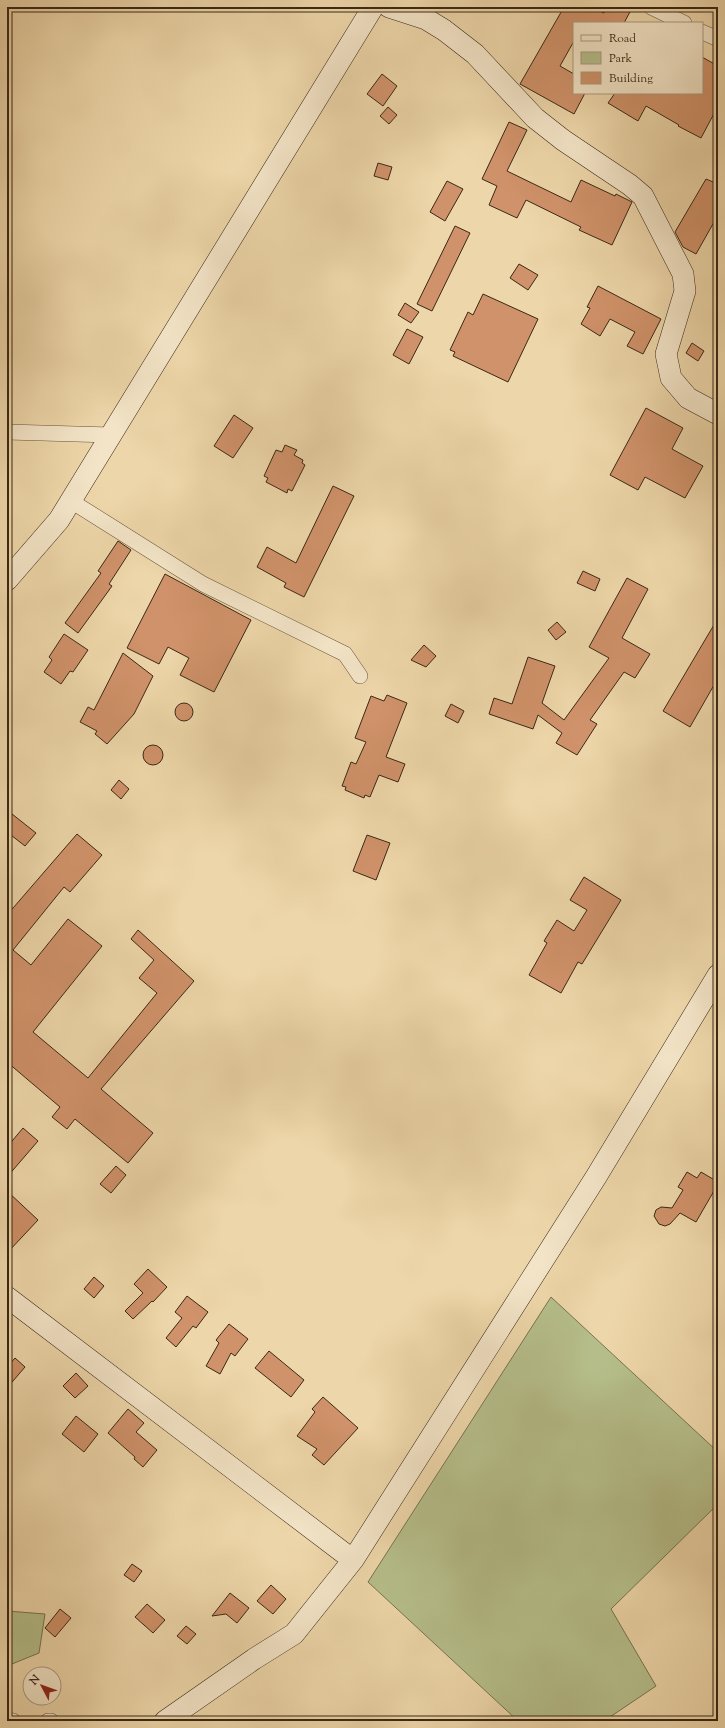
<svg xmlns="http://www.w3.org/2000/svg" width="725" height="1728" font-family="'Sorts Mill Goudy',serif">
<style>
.green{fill:#b5be8a;stroke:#787350}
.building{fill:#d0926a;stroke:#3b2816}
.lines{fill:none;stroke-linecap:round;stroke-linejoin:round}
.street-casing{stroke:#68543b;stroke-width:16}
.secondary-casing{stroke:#3b2816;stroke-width:22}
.street{stroke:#f3e4c7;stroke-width:15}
.secondary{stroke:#f3e4c7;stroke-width:21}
</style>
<rect width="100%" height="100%" fill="#edd6a9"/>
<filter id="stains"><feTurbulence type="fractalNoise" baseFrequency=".005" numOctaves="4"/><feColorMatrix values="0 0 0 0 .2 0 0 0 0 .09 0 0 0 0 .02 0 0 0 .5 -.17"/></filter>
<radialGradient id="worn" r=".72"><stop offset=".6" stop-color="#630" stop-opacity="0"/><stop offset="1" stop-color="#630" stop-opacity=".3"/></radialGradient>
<!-- green -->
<path class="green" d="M 551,1297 L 718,1452 L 718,1504 L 611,1609 L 656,1686 L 604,1721 L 518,1721 L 368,1582 Z
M 7,1611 L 45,1614 L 39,1653 L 7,1666 Z"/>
<!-- building -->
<path class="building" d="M 564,7 L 591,7 L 604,13 L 606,7 L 624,7 L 631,10 L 624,23 L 574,23 L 574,41 L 560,66 L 574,74 L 574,93 L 585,93 L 574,114 L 520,84 Z
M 702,57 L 718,66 L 718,106 L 701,138 L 678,126 L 679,125 L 646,106 L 638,121 L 608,103 L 615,93 L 702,93 Z
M 382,74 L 397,86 L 383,106 L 367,94 Z
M 388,107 L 397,115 L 389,124 L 380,116 Z
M 509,122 L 527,130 L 507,171 L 571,202 L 581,180 L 615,196 L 616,194 L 632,202 L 612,245 L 579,230 L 581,227 L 526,200 L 517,218 L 489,205 L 497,186 L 482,179 Z
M 378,163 L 392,167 L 388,180 L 374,176 Z
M 706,179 L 718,184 L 718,215 L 696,254 L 683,247 L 675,232 Z
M 447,181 L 463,189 L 445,221 L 430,212 Z
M 455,226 L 470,233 L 432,311 L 417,304 Z
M 519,264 L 538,275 L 528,290 L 510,278 Z
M 598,286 L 661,319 L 643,354 L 627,346 L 635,332 L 610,319 L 600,336 L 581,324 L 590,308 L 587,307 Z
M 483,294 L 538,319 L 508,382 L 453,356 L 455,352 L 450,350 L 468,312 L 473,315 Z
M 405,303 L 419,312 L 411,323 L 398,315 Z
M 407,329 L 423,337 L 409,364 L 393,355 Z
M 692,343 L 704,351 L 698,361 L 686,353 Z
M 646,408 L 683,428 L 672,449 L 703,466 L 685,498 L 645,477 L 638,490 L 610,475 Z
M 234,415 L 253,428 L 233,458 L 214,446 Z
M 285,445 L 297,450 L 294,455 L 303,460 L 302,463 L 305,465 L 292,491 L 288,489 L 287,493 L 266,482 L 268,478 L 264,476 L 276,450 L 282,452 Z
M 333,486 L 354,496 L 304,597 L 284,587 L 286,583 L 257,567 L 267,547 L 296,563 Z
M 118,541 L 131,550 L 109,584 L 112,586 L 78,633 L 65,623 L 101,573 L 98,571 Z
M 583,571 L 600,579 L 595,591 L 577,583 Z
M 165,574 L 251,620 L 214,692 L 180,675 L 189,658 L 168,647 L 159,664 L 127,648 Z
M 627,578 L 648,589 L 622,638 L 650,654 L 635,678 L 624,672 L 590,720 L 597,724 L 577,755 L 556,743 L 562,733 L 538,715 L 533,729 L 489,714 L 494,698 L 512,704 L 528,657 L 555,666 L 542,703 L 564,720 L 609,658 L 589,647 Z
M 718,618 L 718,678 L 690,727 L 663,711 Z
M 557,622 L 566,632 L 556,640 L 548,630 Z
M 64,634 L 88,650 L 73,672 L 70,671 L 61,684 L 44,672 L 52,660 L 49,657 Z
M 424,645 L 436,656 L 426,667 L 411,660 Z
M 123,653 L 153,676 L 134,714 L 107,744 L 95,734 L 97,731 L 80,722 L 88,707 L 94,710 Z
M 387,695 L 407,703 L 386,757 L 405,764 L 398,782 L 379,775 L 370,797 L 365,795 L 364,798 L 345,790 L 346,787 L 342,786 L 351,762 L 356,764 L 366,742 L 355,738 L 371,696 L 384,701 Z
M175 712a9 9 0 1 1 18 0a9 9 0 1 1-18 0Z
M 451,704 L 464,711 L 458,723 L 445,716 Z
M143 755a10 10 0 1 1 20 0a10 10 0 1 1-20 0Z
M 119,780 L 129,789 L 121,799 L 111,790 Z
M 7,810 L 36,833 L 25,846 L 7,832 Z
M 77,834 L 102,855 L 70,892 L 64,887 L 13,950 L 31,965 L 68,919 L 102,946 L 33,1032 L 88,1078 L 157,993 L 139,978 L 154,960 L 131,939 L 138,930 L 194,981 L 101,1089 L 153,1133 L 128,1163 L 75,1119 L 67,1129 L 52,1117 L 60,1107 L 7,1062 L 7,915 Z
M 367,835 L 390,843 L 376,880 L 353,871 Z
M 584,877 L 621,900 L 582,964 L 578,962 L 561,993 L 529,975 L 547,943 L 544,941 L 557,920 L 574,931 L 587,910 L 570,900 Z
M 23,1128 L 38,1141 L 7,1177 L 7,1147 Z
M 116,1166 L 126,1175 L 111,1193 L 100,1184 Z
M 687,1172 L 697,1178 L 701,1172 L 718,1182 L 718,1184 L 696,1222 L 680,1213 L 670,1224 L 665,1226 L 659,1224 L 654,1216 L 656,1210 L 661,1207 L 672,1208 L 683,1190 L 678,1187 Z
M 7,1191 L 38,1220 L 7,1253 Z
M 148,1269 L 167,1287 L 153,1302 L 152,1301 L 133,1319 L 125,1311 L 143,1293 L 134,1284 Z
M 94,1277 L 104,1286 L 94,1298 L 84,1289 Z
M 187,1296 L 208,1312 L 196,1328 L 193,1326 L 176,1347 L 166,1338 L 182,1318 L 175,1312 Z
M 229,1324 L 248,1339 L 235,1356 L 231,1353 L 220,1374 L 206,1366 L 219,1343 L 216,1340 Z
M 269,1351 L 304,1380 L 291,1397 L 255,1368 Z
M 15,1358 L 25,1367 L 7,1388 L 7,1367 Z
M 76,1373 L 88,1386 L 75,1398 L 63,1386 Z
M 323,1397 L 358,1428 L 324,1465 L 312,1455 L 317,1449 L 297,1436 L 315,1412 L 312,1409 Z
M 128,1409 L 144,1423 L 136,1432 L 157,1450 L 143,1467 L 134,1459 L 135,1457 L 108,1433 Z
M 76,1416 L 98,1434 L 84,1452 L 62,1434 Z
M 132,1564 L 142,1571 L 134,1582 L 124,1575 Z
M 271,1585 L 286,1599 L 273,1614 L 257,1601 Z
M 230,1593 L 249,1608 L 237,1623 L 226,1614 L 212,1616 Z
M 147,1604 L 165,1620 L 153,1633 L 135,1617 Z
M 60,1609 L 71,1618 L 55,1637 L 45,1628 Z
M 186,1626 L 196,1634 L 187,1644 L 177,1636 Z"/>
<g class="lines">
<defs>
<path id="street" d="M 651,7 L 684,23
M 702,32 L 718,39
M 7,432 L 111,435
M 71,501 L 203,584 L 345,654 L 360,676
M 7,1720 L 13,1721
M 48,1721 L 51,1721"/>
<path id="secondary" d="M 389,7 L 426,19 L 444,30 L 475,54 L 535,118 L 563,140 L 630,185 L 643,196 L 683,274 L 685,291 L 666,354 L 671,378 L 688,398 L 718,414
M 7,580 L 59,520 L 373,7
M 7,1297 L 353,1560
M 165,1721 L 254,1659 L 294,1634 L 353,1560 L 596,1177 L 718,975"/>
</defs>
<!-- street casing -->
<use href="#street" class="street-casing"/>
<!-- secondary casing -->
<use href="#secondary" class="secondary-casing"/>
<!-- street -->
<use href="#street" class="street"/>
<!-- secondary -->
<use href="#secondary" class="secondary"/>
</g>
<!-- margin -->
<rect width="725" height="1728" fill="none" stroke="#edd6a9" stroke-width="24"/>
<rect x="8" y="8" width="709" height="1712" fill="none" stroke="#3b2816" stroke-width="2"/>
<rect x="12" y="12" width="701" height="1704" fill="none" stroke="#3b2816"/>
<!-- legend -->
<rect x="573" y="22" width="130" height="72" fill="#f3e4c7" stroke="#a99980"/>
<rect x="581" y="35" width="20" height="6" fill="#f3e4c7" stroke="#a99980"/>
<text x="609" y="42" font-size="12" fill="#3b2816">Road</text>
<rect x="581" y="52" width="20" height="12" fill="#b5be8a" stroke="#a99980"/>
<text x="609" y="62" font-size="12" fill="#3b2816">Park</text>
<rect x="581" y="72" width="20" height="12" fill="#d0926a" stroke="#a99980"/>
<text x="609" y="82" font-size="12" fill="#3b2816">Building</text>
<!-- north arrow -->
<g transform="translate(42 1686) rotate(311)"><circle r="19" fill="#f3e4c7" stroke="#a99980"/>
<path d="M0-3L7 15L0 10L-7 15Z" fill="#8f2418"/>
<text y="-6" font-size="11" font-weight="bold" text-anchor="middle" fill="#3b2816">N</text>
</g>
<rect width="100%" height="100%" filter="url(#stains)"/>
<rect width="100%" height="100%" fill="url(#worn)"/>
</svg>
